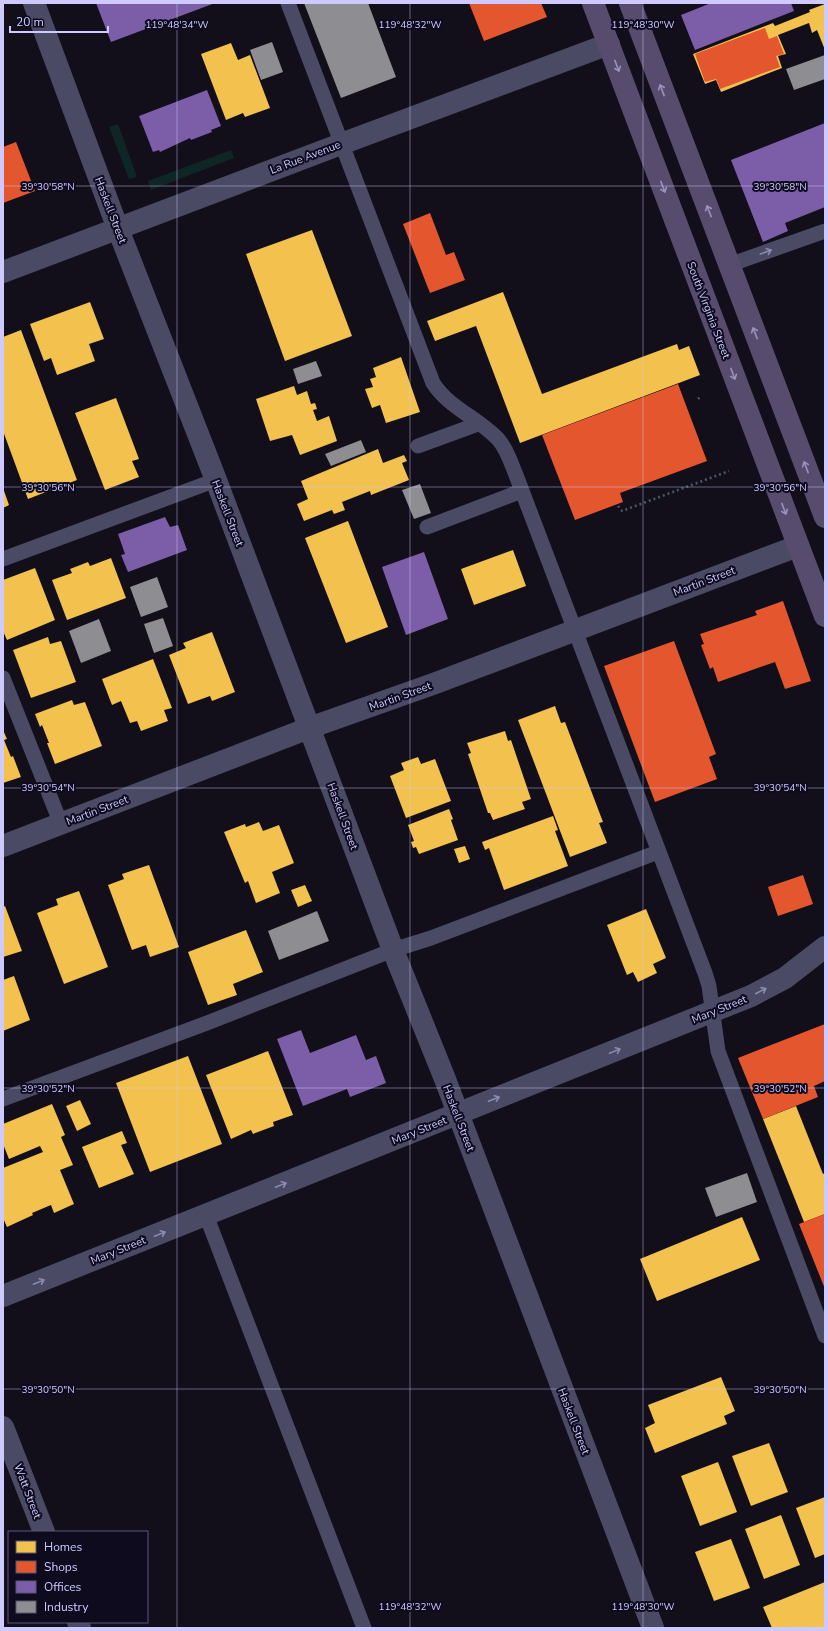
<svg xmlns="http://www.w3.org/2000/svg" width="828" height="1631" font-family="'Nunito Sans',sans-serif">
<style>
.green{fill:#0f2626}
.homes{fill:#f2c14e}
.shops{fill:#e4572e}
.offices{fill:#7b5ea7}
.industry{fill:#8d8d92}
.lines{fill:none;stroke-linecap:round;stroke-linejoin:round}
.path{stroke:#455664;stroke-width:2.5;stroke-dasharray:2 3;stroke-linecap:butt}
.lane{stroke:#4a4a64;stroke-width:15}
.street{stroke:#4a4a64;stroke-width:22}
.primary{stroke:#584c6e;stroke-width:22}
.oneway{stroke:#9991be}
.oneway2{stroke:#8c8ab2}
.ticks{fill:none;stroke:#cec9ff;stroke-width:1;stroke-opacity:0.45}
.labels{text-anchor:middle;stroke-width:4;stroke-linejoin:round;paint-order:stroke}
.street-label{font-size:11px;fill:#cec9ff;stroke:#0e0b1f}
.ticks-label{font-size:10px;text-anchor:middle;fill:#cec9ff;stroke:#0e0b1f;stroke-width:4;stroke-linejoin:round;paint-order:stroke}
</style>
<rect width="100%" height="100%" fill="#120f1a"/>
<!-- green -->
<path class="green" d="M 118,124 L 137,177 L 129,179 L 109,127 Z
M 231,150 L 234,158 L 151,190 L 148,181 Z"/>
<!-- homes -->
<path class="homes" d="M 825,4 L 825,50 L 817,30 L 812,33 L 809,23 L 778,35 L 786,54 L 778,56 L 782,68 L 721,92 L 716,80 L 705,84 L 693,54 L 773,23 L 775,26 L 810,12 L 809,10 Z
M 231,43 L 238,60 L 250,55 L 270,108 L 245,117 L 243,113 L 226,120 L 201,54 Z
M 312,230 L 352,336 L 285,361 L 246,254 Z
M 503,292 L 542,394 L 677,344 L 679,350 L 689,346 L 700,375 L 520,443 L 476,326 L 435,341 L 427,321 Z
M 90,302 L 104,339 L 89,344 L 95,361 L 57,375 L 51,358 L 44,361 L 30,324 Z
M 21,330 L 77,480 L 28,499 L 3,431 L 3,337 Z
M 401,357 L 420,412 L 386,423 L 380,405 L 372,408 L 365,389 L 373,387 L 370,379 L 376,377 L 373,368 Z
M 294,386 L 297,395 L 307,391 L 311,404 L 315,403 L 317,409 L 313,410 L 317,421 L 329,416 L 337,441 L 300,455 L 292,435 L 270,441 L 256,399 Z
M 116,398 L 139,459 L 132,461 L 139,477 L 105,490 L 75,413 Z
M 378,449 L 383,463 L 404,455 L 407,461 L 402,463 L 409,480 L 371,495 L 370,491 L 342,502 L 345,510 L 334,514 L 332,510 L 304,521 L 297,504 L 308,499 L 301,481 Z
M 3,488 L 9,505 L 3,508 Z
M 348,521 L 388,627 L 346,643 L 305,538 Z
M 513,550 L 526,586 L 474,605 L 461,569 Z
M 111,558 L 126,598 L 67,620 L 52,580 L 72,573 L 70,569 L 88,562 L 90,566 Z
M 35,568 L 55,620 L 7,640 L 3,631 L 3,580 Z
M 212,632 L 235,692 L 212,701 L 210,696 L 188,704 L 169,655 L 186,648 L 183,643 Z
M 48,637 L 50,644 L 61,641 L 76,682 L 31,698 L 13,650 Z
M 153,659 L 172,708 L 164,710 L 168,721 L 141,731 L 137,721 L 130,723 L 121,701 L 112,705 L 102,679 Z
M 72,700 L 74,705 L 85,702 L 102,746 L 55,764 L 47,743 L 49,743 L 42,725 L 40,727 L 35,714 Z
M 555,706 L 561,723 L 565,722 L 603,822 L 599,823 L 607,843 L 570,857 L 518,720 Z
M 3,730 L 7,739 L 4,740 L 11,757 L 13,756 L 21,777 L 3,783 Z
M 505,731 L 508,741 L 511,740 L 531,799 L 522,802 L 525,809 L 493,820 L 490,813 L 488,813 L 468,754 L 471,753 L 467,743 Z
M 418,757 L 421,764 L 435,759 L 451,801 L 406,818 L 390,776 L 404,770 L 401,763 Z
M 449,809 L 453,819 L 451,820 L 458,840 L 419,854 L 416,847 L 413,848 L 411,842 L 414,841 L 408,825 Z
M 553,816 L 558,830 L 555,831 L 568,866 L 504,890 L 489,848 L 485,850 L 482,842 Z
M 259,822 L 263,831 L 279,825 L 294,863 L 272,872 L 280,893 L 256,903 L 248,881 L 245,883 L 224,832 L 245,824 L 246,827 Z
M 465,846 L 470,859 L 459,863 L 454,849 Z
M 149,865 L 179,947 L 150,957 L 146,945 L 132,950 L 108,885 L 124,879 L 122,874 Z
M 305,885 L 312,901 L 298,907 L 291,890 Z
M 79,891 L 108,967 L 64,984 L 37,913 L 58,905 L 56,899 Z
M 5,906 L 22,951 L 3,957 L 3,907 Z
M 646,909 L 666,958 L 653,964 L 657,973 L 638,982 L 633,972 L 627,975 L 607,925 Z
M 246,930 L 263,972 L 233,984 L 237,995 L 208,1005 L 188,952 Z
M 14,976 L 30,1020 L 3,1031 L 3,980 Z
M 268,1051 L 293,1115 L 273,1122 L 274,1126 L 253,1134 L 251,1130 L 231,1139 L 206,1075 Z
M 188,1056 L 222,1144 L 150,1172 L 116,1083 Z
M 80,1100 L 91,1124 L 77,1131 L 66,1106 Z
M 52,1104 L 65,1135 L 61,1137 L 73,1165 L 60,1170 L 74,1204 L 54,1213 L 51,1205 L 32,1213 L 33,1215 L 7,1227 L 3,1218 L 3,1168 L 43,1152 L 40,1146 L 9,1159 L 3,1144 L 3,1124 Z
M 796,1106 L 823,1174 L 825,1173 L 825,1214 L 804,1222 L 763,1119 Z
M 122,1131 L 127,1143 L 121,1145 L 134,1174 L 99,1188 L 82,1147 Z
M 742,1217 L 760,1260 L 657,1301 L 640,1259 Z
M 721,1377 L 735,1411 L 724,1416 L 727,1424 L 655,1453 L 645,1428 L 655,1423 L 648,1405 Z
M 769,1443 L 788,1492 L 751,1506 L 732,1456 Z
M 718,1462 L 737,1512 L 700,1526 L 681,1476 Z
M 825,1497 L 825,1554 L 815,1558 L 796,1508 Z
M 781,1515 L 800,1565 L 764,1579 L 745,1529 Z
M 731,1539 L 750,1588 L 714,1601 L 695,1552 Z
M 825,1582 L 825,1628 L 772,1628 L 763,1607 Z"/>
<!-- shops -->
<path class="shops" d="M 469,3 L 541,3 L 547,17 L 484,41 Z
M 765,28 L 769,39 L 777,36 L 784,54 L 776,56 L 780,67 L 720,89 L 716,79 L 705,82 L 695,54 Z
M 16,142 L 35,191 L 3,203 L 3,147 Z
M 430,213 L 446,255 L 454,252 L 465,280 L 430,293 L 403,224 Z
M 678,384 L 707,461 L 620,493 L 623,502 L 575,520 L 542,435 Z
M 783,601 L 811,681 L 785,689 L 775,662 L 718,682 L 713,667 L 710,669 L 701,645 L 704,644 L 700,634 L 757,615 L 755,611 Z
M 674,641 L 716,754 L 709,757 L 717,779 L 655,802 L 604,666 Z
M 803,875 L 813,904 L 778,916 L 768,887 Z
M 825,1024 L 825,1081 L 814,1086 L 818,1097 L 763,1119 L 738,1058 Z
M 825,1214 L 825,1289 L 799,1224 Z"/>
<!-- offices -->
<path class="offices" d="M 96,3 L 215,3 L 111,42 Z
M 711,3 L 791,3 L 794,11 L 695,50 L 681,15 Z
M 207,90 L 221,126 L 211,130 L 212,132 L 191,140 L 190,138 L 160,152 L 159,150 L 153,152 L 139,116 Z
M 825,123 L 825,207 L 785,223 L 788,231 L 763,242 L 731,160 Z
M 165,517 L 170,527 L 178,525 L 187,550 L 128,572 L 121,555 L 125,554 L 118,534 Z
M 424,552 L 448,619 L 406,635 L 382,567 Z
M 301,1030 L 310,1053 L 356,1035 L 366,1060 L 376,1056 L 386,1083 L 350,1097 L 347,1089 L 303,1106 L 277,1039 Z"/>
<!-- industry -->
<path class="industry" d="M 304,3 L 368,3 L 396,77 L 341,98 Z
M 272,42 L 283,72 L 261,80 L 250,50 Z
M 825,55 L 825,79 L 794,90 L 786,69 Z
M 316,361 L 322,376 L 298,384 L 293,369 Z
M 361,440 L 366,452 L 331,466 L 325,454 Z
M 420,484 L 431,513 L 414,519 L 402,490 Z
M 157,577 L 168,607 L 141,617 L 130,587 Z
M 163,618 L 173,646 L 154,653 L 144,624 Z
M 99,619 L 111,651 L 81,663 L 69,631 Z
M 317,911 L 329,941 L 279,960 L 268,931 Z
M 747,1173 L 757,1202 L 716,1217 L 705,1188 Z"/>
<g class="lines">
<!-- path -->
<path class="path" d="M 698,399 L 700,397
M 618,506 L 622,511 L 729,471"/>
<!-- lane -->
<path class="lane" d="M 288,3 L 433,383 C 449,408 478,418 498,439 C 507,449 511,463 516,475 L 705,973 L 709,986 L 718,1051 L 825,1336
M 729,265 L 825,231
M 418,446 L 478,424
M 427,527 L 522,491
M 3,559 L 216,480
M 3,678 L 61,824
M 3,1099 L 207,1023 L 393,950 L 431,938 L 658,852
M 206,1215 L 364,1628"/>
<!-- street -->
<path class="street" d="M 34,3 L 118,229 L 216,480 L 393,950 L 445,1079 L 653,1628
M 3,272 L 341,144 L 609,44
M 3,846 L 309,728 L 433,684 L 798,546
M 3,1296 L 751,996 L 785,978 L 825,947
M 3,1427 L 44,1532
M 78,1622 L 80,1628"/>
<!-- primary -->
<path class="primary" d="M 593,3 L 825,616
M 630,3 L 825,517"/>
</g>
<!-- one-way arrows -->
<defs><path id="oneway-shaft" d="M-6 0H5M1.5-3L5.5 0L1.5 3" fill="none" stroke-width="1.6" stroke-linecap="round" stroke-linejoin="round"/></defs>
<g class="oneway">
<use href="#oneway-shaft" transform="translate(617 66) rotate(69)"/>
<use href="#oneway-shaft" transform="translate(662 90) rotate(-111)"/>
<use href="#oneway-shaft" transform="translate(663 187) rotate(69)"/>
<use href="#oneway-shaft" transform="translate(709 211) rotate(-111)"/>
<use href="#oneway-shaft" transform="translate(755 333) rotate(-111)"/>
<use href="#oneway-shaft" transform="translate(733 374) rotate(69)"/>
<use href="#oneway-shaft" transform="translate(806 467) rotate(-111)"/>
<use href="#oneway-shaft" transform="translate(784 509) rotate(69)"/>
</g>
<g class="oneway2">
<use href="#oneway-shaft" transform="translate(766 252) rotate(-20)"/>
<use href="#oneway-shaft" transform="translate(761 991) rotate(-27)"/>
<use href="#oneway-shaft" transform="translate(615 1051) rotate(-22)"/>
<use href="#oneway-shaft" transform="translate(494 1099) rotate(-21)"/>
<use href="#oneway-shaft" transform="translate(281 1185) rotate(-22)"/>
<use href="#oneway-shaft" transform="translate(160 1234) rotate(-22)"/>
<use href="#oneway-shaft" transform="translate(39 1282) rotate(-22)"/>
</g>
<!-- ticks -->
<path class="ticks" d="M 177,3 L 177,1628M 410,3 L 410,1628M 643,3 L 643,1628M 3,186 L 825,186M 3,487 L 825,487M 3,788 L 825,788M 3,1088 L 825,1088M 3,1389 L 825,1389"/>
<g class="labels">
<!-- street labels -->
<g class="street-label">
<text transform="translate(305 157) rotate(-21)" y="4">La Rue Avenue</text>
<text transform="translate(111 210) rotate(69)" y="4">Haskell Street</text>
<text transform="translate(709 310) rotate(69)" y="4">South Virginia Street</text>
<text transform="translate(228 513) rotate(69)" y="4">Haskell Street</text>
<text transform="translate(704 581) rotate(-21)" y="4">Martin Street</text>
<text transform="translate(400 696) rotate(-20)" y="4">Martin Street</text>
<text transform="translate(97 810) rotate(-21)" y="4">Martin Street</text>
<text transform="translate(343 816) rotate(70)" y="4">Haskell Street</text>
<text transform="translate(719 1009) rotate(-22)" y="4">Mary Street</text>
<text transform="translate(459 1118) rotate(69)" y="4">Haskell Street</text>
<text transform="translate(419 1130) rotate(-22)" y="4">Mary Street</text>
<text transform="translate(118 1250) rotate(-22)" y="4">Mary Street</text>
<text transform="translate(574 1421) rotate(69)" y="4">Haskell Street</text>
<text transform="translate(28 1491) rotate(69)" y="4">Watt Street</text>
</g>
</g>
<g class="ticks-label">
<text x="177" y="28">119°48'34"W</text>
<text x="410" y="28">119°48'32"W</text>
<text x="643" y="28">119°48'30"W</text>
<text x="48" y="190">39°30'58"N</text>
<text x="780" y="190">39°30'58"N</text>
<text x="48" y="491">39°30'56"N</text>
<text x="780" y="491">39°30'56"N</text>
<text x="48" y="791">39°30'54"N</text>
<text x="780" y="791">39°30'54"N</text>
<text x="48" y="1092">39°30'52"N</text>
<text x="780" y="1092">39°30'52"N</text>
<text x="48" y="1393">39°30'50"N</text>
<text x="780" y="1393">39°30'50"N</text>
<text x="410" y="1610">119°48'32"W</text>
<text x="643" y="1610">119°48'30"W</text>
</g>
<!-- border -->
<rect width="828" height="1631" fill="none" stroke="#cec9ff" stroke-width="8"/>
<!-- legend -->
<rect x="8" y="1531" width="140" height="92" fill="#0e0b1f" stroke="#5b5779"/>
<rect x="16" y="1541" width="20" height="12" fill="#f2c14e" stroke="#5b5779"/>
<text x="44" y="1551" font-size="12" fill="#cec9ff">Homes</text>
<rect x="16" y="1561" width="20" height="12" fill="#e4572e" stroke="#5b5779"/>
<text x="44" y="1571" font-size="12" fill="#cec9ff">Shops</text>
<rect x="16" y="1581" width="20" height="12" fill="#7b5ea7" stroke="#5b5779"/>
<text x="44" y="1591" font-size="12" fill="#cec9ff">Offices</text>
<rect x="16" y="1601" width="20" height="12" fill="#8d8d92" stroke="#5b5779"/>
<text x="44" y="1611" font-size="12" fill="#cec9ff">Industry</text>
<!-- scale -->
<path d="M10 26v6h98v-6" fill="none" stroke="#cec9ff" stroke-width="2"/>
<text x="16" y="26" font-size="12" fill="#cec9ff" stroke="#0e0b1f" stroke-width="3" paint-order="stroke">20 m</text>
</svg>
